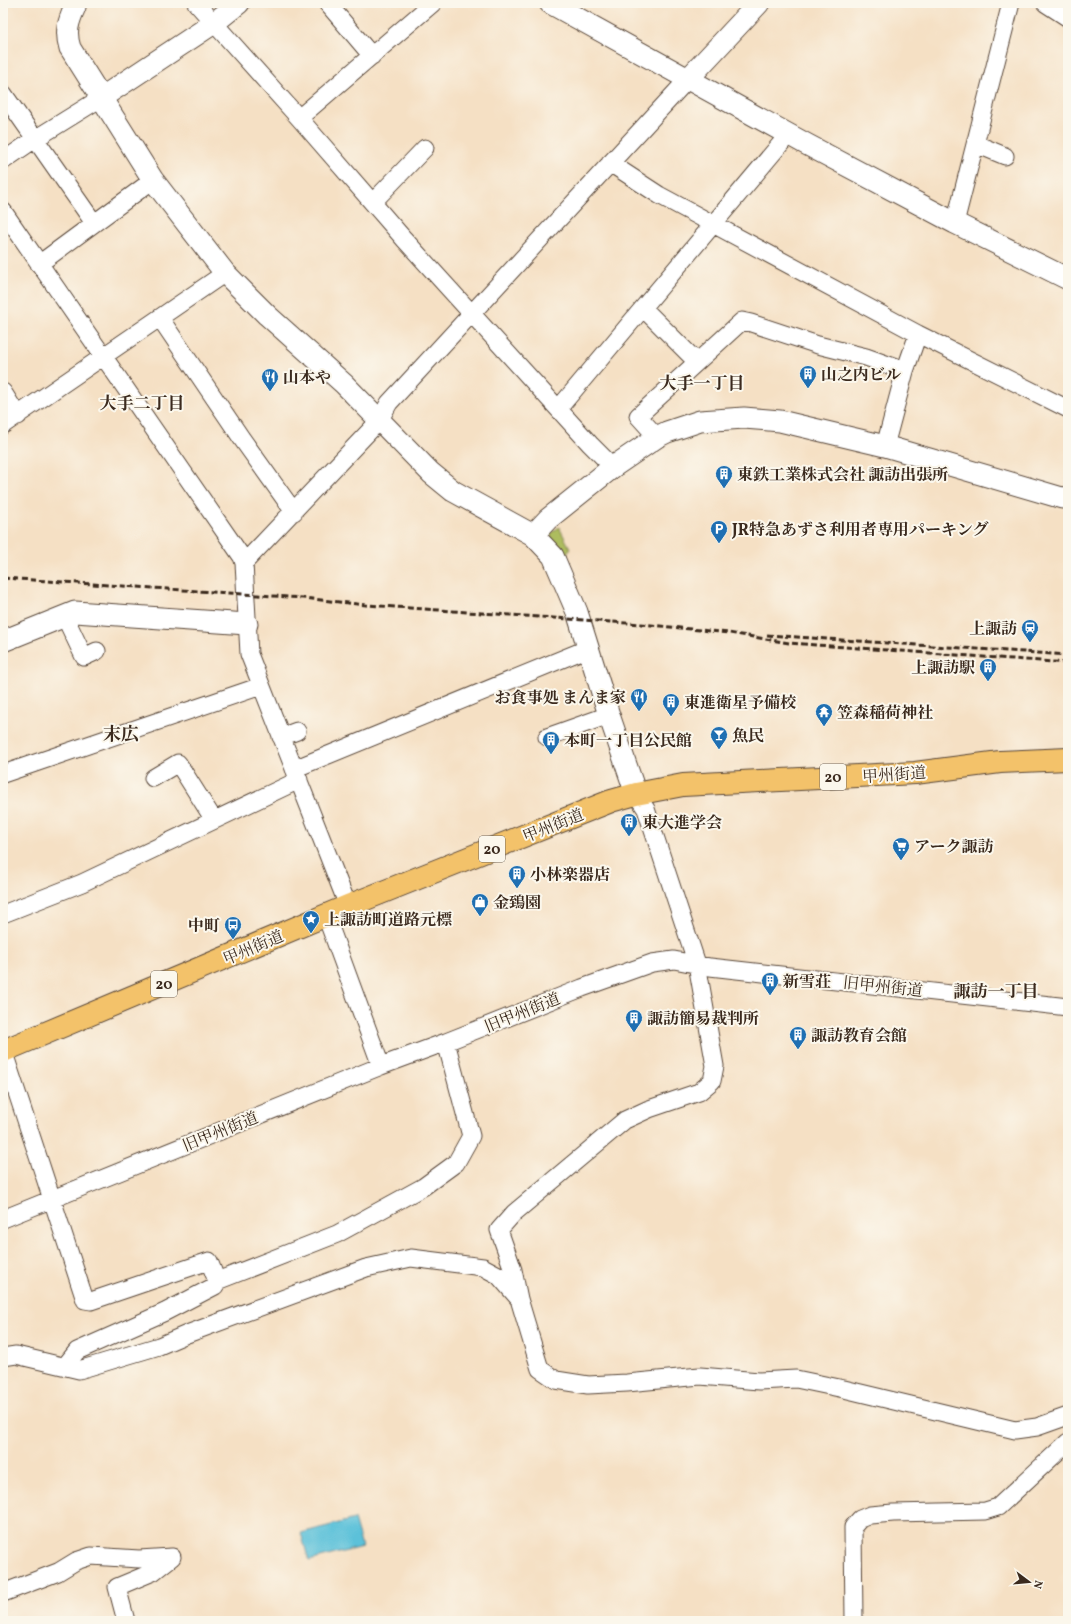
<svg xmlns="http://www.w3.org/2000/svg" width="1071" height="1624" font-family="Vollkorn,'Noto Serif JP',serif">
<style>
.green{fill:#adbc5e;stroke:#74733e}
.water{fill:#5bc1d9;stroke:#4b767c}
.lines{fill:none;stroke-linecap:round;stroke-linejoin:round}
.minor-casing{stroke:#574537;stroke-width:19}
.tertiary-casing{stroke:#574537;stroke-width:23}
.trunk-casing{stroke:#574537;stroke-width:24}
.minor{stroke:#fff;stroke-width:17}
.tertiary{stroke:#fff;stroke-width:21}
.trunk{stroke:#f3c26a;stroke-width:22}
.rail{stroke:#3b2a1e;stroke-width:3;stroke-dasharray:6 3;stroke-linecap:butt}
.labels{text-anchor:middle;stroke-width:4;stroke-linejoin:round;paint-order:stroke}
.shield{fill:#fbf7ec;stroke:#75685c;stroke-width:1}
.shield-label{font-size:15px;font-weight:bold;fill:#3b2a1e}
.poi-label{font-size:16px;font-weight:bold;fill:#3b2a1e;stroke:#fbf7ec;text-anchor:start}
.street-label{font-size:16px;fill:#3b2a1e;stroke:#fbf7ec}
.neighbourhood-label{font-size:17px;font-weight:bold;fill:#3b2a1e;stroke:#fbf7ec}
.quarter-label{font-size:18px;font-weight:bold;fill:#3b2a1e;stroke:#fbf7ec}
</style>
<rect width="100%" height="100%" fill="#fbf7ec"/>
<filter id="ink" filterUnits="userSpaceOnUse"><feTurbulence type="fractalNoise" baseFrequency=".025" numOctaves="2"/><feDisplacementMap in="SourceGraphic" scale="8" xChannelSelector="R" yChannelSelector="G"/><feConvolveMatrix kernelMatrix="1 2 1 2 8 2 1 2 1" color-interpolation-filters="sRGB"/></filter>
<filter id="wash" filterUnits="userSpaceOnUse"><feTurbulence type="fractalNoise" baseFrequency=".012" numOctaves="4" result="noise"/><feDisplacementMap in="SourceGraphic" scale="16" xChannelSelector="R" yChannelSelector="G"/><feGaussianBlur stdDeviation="0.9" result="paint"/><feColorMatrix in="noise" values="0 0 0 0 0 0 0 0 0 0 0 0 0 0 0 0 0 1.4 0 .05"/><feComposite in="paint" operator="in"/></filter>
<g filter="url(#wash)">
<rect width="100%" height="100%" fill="#f5e0c4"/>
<!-- green -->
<path class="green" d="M 559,527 L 570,548 L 565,559 L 550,541 L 551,533 Z"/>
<!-- water -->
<path class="water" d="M 354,1519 L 362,1547 L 309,1561 L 301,1533 Z"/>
</g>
<g filter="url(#ink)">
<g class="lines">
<defs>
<path id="minor" d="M 196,3 L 299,118 L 404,239 L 590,444 L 613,467
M 327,3 L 372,56
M 1045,3 L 1068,18
M 3,93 L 94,223
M 299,118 L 433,3
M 976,144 L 1005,156
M 3,161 L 35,139 L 101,98
M 610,163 L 659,195 L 918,334 L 1068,409
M 373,202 L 425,148
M 3,211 L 242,557 L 244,563 L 249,654 L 348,906
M 955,223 L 1011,3
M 39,264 L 153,180
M 643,308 L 697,362
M 160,318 L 242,439 L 294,512
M 3,392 L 18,416
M 559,408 L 788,135
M 3,425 L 225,273
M 657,437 L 638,416 L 742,321 L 751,323 L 818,345 L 866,357 L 905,371
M 885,446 L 905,371 L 918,334
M 244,563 L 379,421 L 389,403 L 688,79
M 64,615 L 84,657 L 97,651
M 281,737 L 297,731
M 547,737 L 609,715
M 294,769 L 589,648
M 3,774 L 261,686
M 153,778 L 178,763 L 214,820
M 636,794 L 646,809 L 697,964 L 715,1066 L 712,1081 L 699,1092 L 649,1109 L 625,1120 L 514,1213 L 499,1230 L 513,1270 L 519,1299 L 540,1369 L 556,1380 L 588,1385 L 627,1383 L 700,1376 L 759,1381 L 796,1379 L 844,1389 L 1015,1430 L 1037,1427 L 1068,1416
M 3,914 L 82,883 L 299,780
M 326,916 L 381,1066
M 3,1050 L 85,1300 L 91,1301 L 209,1261 L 217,1281 L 215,1286 L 165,1312 L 77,1351 L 65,1366
M 3,1219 L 381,1066 L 446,1042 L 582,988 L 652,963 L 674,960 L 710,967 L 1068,1007
M 217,1281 L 337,1234 L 423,1187 L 456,1163 L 471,1136 L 446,1042
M 3,1357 L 16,1355 L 79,1370 L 159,1346 L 187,1334 L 366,1268 L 411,1258 L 483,1267 L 498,1275 L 519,1299
M 3,1593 L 58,1572 L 76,1561 L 91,1556 L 139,1559 L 172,1557
M 126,1621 L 117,1587 L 153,1572 L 172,1557
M 854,1621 L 853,1527 L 860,1519 L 870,1515 L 893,1513 L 985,1511 L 998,1507 L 1068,1442"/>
<path id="tertiary" d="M 550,3 L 806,144 L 955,223 L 1068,279
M 75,7 C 68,22 65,32 70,48 L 153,180 L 225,273 L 267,315 L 344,384 L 431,473 L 453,491 L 533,535 L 553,556 L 577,612 L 609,715 L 636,794
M 688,79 L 759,3
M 101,98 L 214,23 L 239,3
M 533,535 L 548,519 L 613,467 L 657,437 L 667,432 L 700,421 L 744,418 L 780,421 L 885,446 L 1062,498 L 1068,497
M 3,641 L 75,612 L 247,624"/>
<path id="trunk" d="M 3,1051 L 348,906 L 611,801 L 636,794 L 683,785 L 915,773 L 1000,762 L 1068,759"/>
</defs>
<!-- minor casing -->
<use href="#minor" class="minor-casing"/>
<!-- tertiary casing -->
<use href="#tertiary" class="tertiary-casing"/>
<!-- trunk casing -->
<use href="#trunk" class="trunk-casing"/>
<!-- minor -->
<use href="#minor" class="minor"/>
<!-- tertiary -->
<use href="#tertiary" class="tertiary"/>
<!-- trunk -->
<use href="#trunk" class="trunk"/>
<!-- rail -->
<path class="rail" d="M 3,578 L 303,598 L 366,605 L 641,624 L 729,633 L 789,643 L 1068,663
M 767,635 L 1068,655"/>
</g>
</g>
<!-- icons -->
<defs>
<symbol id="building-pin" viewBox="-11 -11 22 30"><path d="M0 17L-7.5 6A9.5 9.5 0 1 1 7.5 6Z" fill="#1f6fb2" stroke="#fbf7ec"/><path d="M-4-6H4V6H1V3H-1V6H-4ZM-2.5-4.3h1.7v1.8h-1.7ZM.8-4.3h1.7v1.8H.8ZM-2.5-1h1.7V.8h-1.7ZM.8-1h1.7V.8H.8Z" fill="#fff"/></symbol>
<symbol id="restaurant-pin" viewBox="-11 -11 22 30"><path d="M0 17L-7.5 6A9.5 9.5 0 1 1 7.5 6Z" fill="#1f6fb2" stroke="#fbf7ec"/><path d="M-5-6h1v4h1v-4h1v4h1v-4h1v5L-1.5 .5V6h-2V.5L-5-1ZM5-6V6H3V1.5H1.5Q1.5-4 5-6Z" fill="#fff"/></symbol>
<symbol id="parking-pin" viewBox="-11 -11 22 30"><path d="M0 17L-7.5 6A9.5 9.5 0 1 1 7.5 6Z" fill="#1f6fb2" stroke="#fbf7ec"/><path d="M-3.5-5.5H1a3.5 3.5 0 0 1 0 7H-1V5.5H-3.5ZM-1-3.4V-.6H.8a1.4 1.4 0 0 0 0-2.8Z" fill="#fff"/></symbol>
<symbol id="station-pin" viewBox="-11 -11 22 30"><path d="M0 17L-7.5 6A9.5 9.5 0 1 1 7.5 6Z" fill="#1f6fb2" stroke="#fbf7ec"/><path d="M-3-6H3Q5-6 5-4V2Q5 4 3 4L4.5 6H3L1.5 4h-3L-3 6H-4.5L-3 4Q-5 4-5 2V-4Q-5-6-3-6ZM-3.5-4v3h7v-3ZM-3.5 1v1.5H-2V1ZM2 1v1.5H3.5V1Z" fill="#fff"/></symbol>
<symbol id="temple-pin" viewBox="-11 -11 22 30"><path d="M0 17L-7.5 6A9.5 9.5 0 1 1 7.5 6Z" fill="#1f6fb2" stroke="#fbf7ec"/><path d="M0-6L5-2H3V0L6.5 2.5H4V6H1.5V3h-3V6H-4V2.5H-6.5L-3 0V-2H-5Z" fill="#fff"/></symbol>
<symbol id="bar-pin" viewBox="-11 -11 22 30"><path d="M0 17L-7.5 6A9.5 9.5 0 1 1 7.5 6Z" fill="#1f6fb2" stroke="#fbf7ec"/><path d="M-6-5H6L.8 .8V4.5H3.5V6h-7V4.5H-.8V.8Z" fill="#fff"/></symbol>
<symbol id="supermarket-pin" viewBox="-11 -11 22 30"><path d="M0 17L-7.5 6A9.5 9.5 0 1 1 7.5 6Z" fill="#1f6fb2" stroke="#fbf7ec"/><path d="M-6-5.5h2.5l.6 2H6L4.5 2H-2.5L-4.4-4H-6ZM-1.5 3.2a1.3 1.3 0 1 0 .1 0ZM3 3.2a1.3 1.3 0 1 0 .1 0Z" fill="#fff"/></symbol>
<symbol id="shop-pin" viewBox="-11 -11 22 30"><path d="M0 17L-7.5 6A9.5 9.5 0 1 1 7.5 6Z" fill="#1f6fb2" stroke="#fbf7ec"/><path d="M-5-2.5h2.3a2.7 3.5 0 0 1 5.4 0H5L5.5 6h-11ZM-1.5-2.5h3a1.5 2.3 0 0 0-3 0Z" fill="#fff"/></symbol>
<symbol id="sight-pin" viewBox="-11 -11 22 30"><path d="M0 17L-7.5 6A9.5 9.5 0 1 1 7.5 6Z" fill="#1f6fb2" stroke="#fbf7ec"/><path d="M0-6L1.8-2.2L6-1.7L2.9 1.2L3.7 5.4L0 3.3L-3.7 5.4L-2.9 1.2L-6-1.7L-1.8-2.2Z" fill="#fff"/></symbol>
<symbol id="bus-pin" viewBox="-11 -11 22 30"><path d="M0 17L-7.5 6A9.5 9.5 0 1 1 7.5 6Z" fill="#1f6fb2" stroke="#fbf7ec"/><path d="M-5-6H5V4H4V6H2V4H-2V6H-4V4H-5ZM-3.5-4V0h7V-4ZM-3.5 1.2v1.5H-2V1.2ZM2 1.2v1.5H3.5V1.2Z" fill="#fff"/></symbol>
</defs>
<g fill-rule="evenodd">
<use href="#building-pin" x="798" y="364" width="20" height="27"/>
<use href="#restaurant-pin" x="260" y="367" width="20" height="27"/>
<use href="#building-pin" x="714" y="464" width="20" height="27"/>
<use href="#parking-pin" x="709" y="519" width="20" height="27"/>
<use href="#station-pin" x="1020" y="618" width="20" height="27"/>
<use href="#building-pin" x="978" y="657" width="20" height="27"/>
<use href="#restaurant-pin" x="629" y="687" width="20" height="27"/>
<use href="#building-pin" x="661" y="692" width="20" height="27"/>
<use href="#temple-pin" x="814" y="702" width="20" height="27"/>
<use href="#bar-pin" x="709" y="725" width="20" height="27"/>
<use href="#building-pin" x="541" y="730" width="20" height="27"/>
<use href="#building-pin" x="619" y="812" width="20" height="27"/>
<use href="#supermarket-pin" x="891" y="836" width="20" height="27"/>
<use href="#building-pin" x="507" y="864" width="20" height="27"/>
<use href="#shop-pin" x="470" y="892" width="20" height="27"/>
<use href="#sight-pin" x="301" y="909" width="20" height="27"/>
<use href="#bus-pin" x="223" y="915" width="20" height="27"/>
<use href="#building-pin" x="760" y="971" width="20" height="27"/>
<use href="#building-pin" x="624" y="1008" width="20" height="27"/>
<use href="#building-pin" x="788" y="1025" width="20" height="27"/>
</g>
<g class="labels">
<!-- shield labels -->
<g class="shield">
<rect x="820" y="764" width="26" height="26" rx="3"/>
<rect x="479" y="836" width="26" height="26" rx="3"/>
<rect x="151" y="971" width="26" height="26" rx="3"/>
</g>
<g class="shield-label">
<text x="833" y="782">20</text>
<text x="492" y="854">20</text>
<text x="164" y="989">20</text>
</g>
<!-- poi labels -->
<g class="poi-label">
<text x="821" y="380">山之内ビル</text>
<text x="283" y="383">山本や</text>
<text x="737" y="480">東鉄工業株式会社 諏訪出張所</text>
<text x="732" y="535">JR特急あずさ利用者専用パーキング</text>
<text x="1017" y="634" text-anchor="end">上諏訪</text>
<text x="975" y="673" text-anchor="end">上諏訪駅</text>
<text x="626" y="703" text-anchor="end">お食事処 まんま家</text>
<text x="684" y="708">東進衛星予備校</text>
<text x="837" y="718">笠森稲荷神社</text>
<text x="732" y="741">魚民</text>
<text x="564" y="746">本町一丁目公民館</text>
<text x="642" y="828">東大進学会</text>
<text x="914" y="852">アーク諏訪</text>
<text x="530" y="880">小林楽器店</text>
<text x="493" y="908">金鵄園</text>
<text x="324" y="925">上諏訪町道路元標</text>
<text x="220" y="931" text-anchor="end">中町</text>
<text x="783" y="987">新雪荘</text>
<text x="647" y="1024">諏訪簡易裁判所</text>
<text x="811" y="1041">諏訪教育会館</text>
</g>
<!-- street labels -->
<g class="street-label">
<text transform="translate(894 774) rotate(-4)" y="6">甲州街道</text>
<text transform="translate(553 825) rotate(-22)" y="6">甲州街道</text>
<text transform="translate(253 947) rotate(-23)" y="6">甲州街道</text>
<text transform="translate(883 986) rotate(6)" y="6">旧甲州街道</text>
<text transform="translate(522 1012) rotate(-22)" y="6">旧甲州街道</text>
<text transform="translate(220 1131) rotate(-22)" y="6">旧甲州街道</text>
</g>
<!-- neighbourhood labels -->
<g class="neighbourhood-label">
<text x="702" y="389">大手一丁目</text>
<text x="142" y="409">大手二丁目</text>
<text x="996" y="997">諏訪一丁目</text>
</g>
<!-- quarter labels -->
<g class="quarter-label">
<text x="121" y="740">末広</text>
</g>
</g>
<!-- margin -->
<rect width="1071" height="1624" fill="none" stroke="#fbf7ec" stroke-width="16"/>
<!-- north arrow -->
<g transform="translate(1029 1582) rotate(106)" stroke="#fbf7ec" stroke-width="3" paint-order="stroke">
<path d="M0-3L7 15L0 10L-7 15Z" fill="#3b2a1e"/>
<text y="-6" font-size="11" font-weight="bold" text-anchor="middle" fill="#3b2a1e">N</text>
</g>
</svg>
